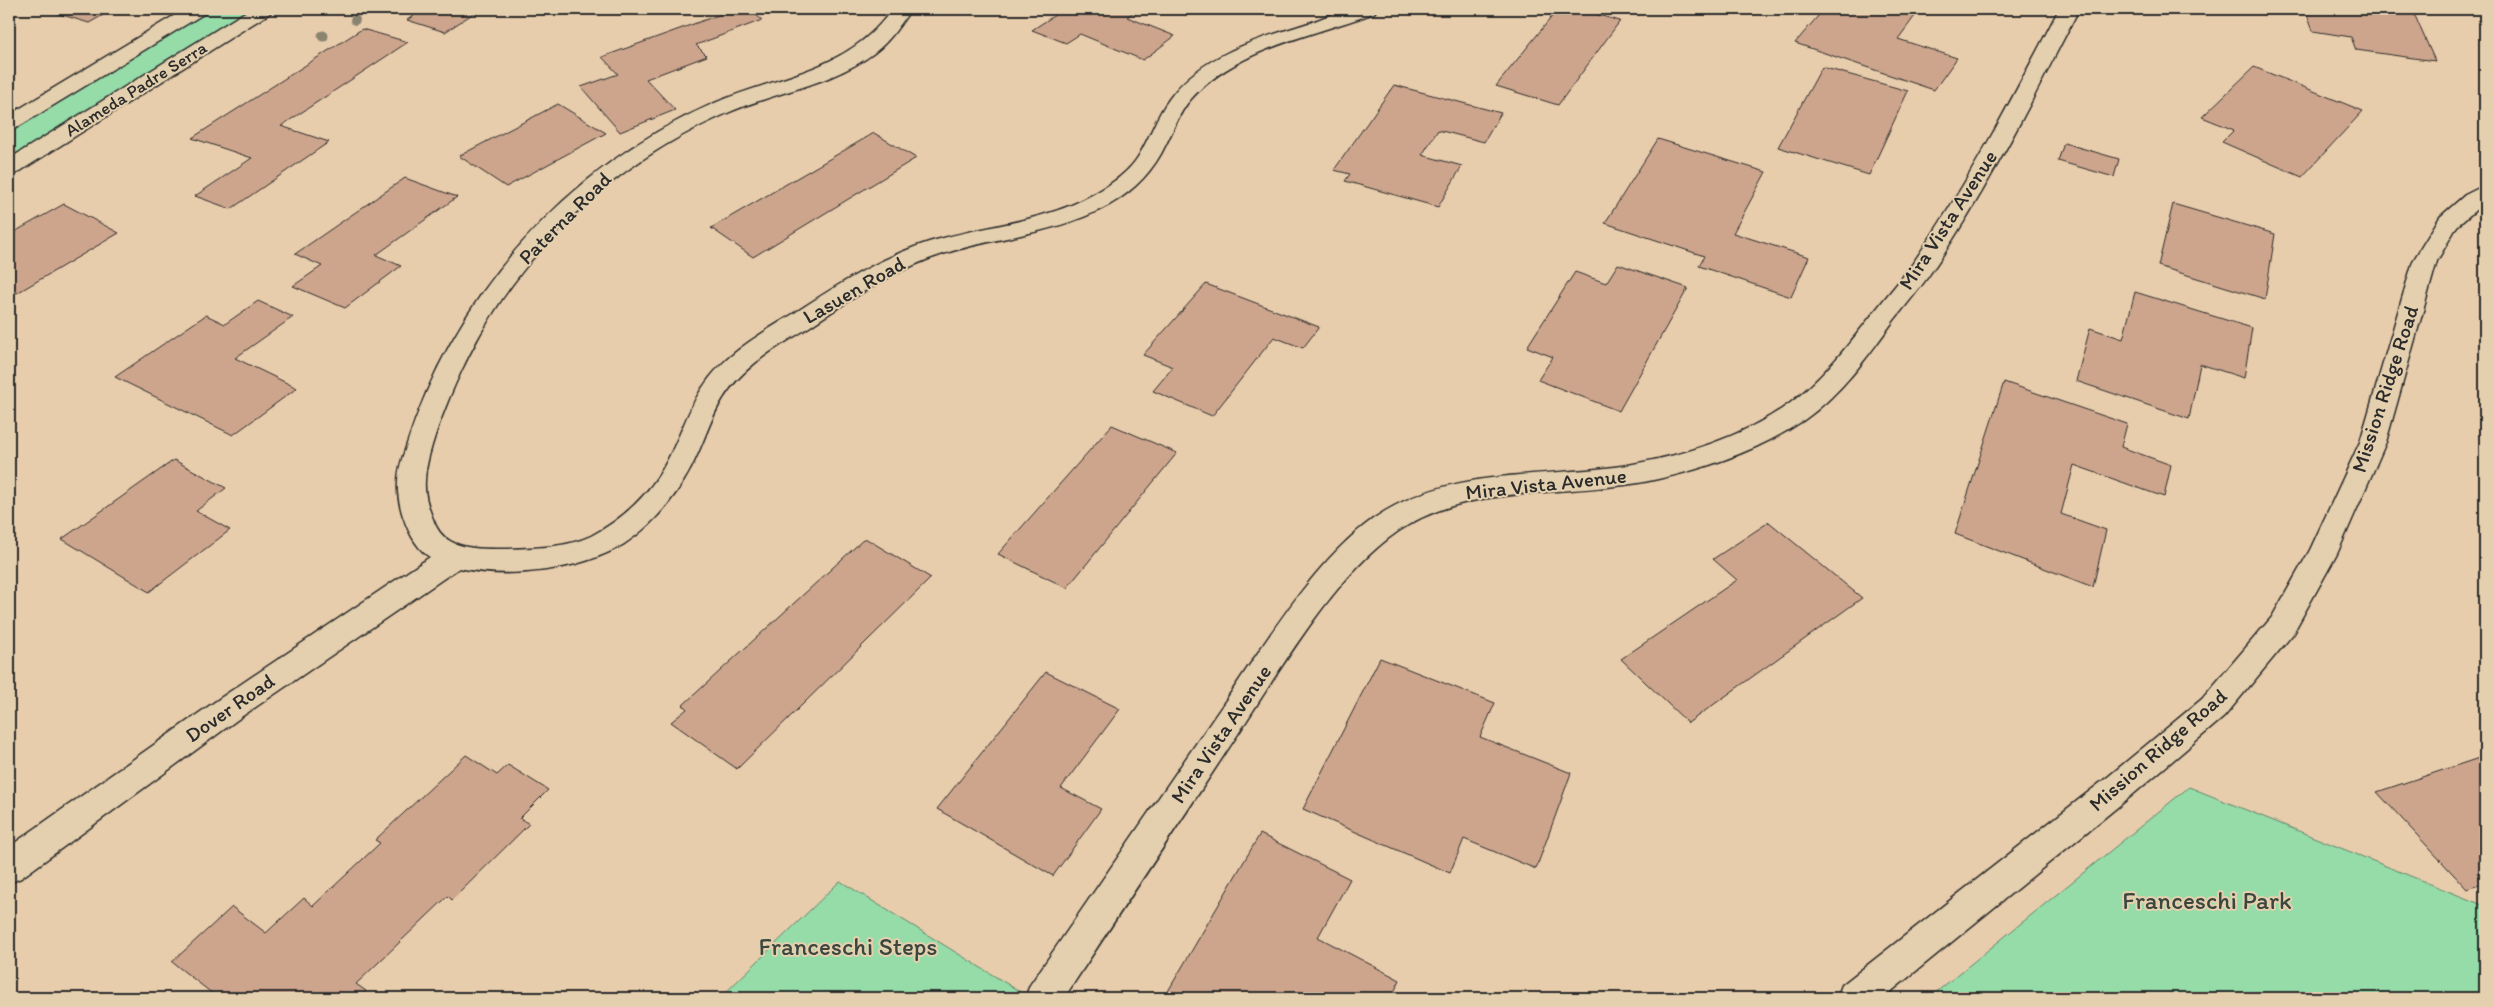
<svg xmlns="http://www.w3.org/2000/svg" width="2494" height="1007" font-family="Itim,sans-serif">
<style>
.green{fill:#95dca9;stroke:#60846a}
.building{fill:#cda58d;stroke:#2b2b2b}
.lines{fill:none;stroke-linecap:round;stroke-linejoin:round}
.street-casing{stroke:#2b2b2b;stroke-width:3}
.secondary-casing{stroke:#2b2b2b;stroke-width:3}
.street{fill:#e4d0ae;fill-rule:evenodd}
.secondary{fill:#e4d0ae;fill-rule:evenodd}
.tree{fill:#898370}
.labels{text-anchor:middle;stroke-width:4;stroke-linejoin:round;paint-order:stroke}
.far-street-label{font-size:18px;fill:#2b2b2b;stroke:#e4d0ae}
.street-label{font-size:21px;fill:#2b2b2b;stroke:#e4d0ae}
.near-park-label{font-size:25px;fill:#3b463e;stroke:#e4d0ae}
</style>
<rect width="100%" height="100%" fill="#e8cdac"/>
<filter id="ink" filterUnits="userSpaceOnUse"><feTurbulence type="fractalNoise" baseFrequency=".02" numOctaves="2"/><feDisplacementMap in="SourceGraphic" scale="10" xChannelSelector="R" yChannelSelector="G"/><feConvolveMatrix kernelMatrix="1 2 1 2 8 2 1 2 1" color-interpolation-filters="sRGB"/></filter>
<g filter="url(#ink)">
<!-- green -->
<path class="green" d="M 209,9 L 252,9 L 9,160 L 9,132 Z
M 2189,787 L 2485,906 L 2485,998 L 1929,998 Z
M 840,881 L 1030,998 L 720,998 Z"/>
<!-- building -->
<path class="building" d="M 53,9 L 114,9 L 89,23 L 49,11 Z
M 424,9 L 480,9 L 445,32 L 407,20 Z
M 735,9 L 749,9 L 762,20 L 696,45 L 707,56 L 646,79 L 675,110 L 620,132 L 581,87 L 618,74 L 602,57 Z
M 1041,9 L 1138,9 L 1127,17 L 1175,36 L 1143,60 L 1080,34 L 1066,43 L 1032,30 L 1055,15 Z
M 1558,9 L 1577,9 L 1620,21 L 1558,105 L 1496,86 Z
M 1824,9 L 1920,9 L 1898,39 L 1957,58 L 1934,90 L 1795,43 Z
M 2305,9 L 2412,9 L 2435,61 L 2356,50 L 2351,37 L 2313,31 Z
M 362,29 L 408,42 L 281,126 L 329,142 L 231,209 L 195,196 L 252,158 L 192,138 Z
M 1822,67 L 1908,91 L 1869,175 L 1778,147 Z
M 2254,67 L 2363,111 L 2302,177 L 2222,142 L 2234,130 L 2202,117 Z
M 1394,85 L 1501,113 L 1484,142 L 1438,130 L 1422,155 L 1462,166 L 1438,207 L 1345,181 L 1350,174 L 1334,170 Z
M 558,104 L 606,133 L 506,187 L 459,156 Z
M 874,133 L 916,158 L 753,257 L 711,228 Z
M 1658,139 L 1766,172 L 1733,233 L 1809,257 L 1791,297 L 1699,266 L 1704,256 L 1605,223 Z
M 2064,143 L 2119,159 L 2114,177 L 2058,161 Z
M 405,178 L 457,197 L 376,255 L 401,266 L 345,308 L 293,286 L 322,266 L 295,254 Z
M 64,204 L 119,233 L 17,293 L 9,289 L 9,235 Z
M 2173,204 L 2275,234 L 2265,299 L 2158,266 Z
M 1618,264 L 1688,288 L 1619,411 L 1538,380 L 1553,357 L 1527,347 L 1575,272 L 1606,283 Z
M 1206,284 L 1319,327 L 1303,348 L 1274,337 L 1212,416 L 1153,391 L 1173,367 L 1143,355 Z
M 2135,292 L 2252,328 L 2244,378 L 2200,364 L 2189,419 L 2076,381 L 2090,328 L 2123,339 Z
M 258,301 L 293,317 L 235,358 L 297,388 L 233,435 L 115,377 L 206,315 L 225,324 Z
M 2004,382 L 2127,424 L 2121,447 L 2171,465 L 2164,497 L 2074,465 L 2061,514 L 2106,530 L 2093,587 L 1955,534 Z
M 1112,425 L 1177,453 L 1067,588 L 998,554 Z
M 174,460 L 226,488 L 196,511 L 230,530 L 149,592 L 62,539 Z
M 1769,522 L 1862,598 L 1688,723 L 1621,659 L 1737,580 L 1713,559 Z
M 865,538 L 931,578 L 737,769 L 671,722 L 687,709 L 683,705 Z
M 1380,658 L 1495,703 L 1480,737 L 1571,773 L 1536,869 L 1464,839 L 1450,873 L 1303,809 Z
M 1046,672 L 1120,709 L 1061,788 L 1101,809 L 1053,876 L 937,809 Z
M 466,755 L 497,775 L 508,765 L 548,790 L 520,818 L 529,824 L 452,900 L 448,896 L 356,984 L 366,991 L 360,998 L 218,998 L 172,962 L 232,907 L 266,933 L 304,898 L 313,906 L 380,843 L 375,840 Z
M 2485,756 L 2485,883 L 2467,889 L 2377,792 Z
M 1260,834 L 1350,879 L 1318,937 L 1400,980 L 1391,998 L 1164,998 Z"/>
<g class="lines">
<defs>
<path id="street" d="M 892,9 L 911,9 C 900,25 890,41 874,53 C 830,86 772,92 723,115 C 615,163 523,248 469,355 C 454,384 426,449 425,481 C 424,494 428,507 433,519 C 436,528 441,536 450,541 C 465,550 488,549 506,549 C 534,548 565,548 591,536 C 622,520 650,494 666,463 C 690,418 692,386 737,351 C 754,337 774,326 793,314 C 836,286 879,258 929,242 C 984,225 1043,223 1094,194 C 1110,185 1128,173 1138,157 C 1150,138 1156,116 1170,98 C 1202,54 1262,38 1312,22 C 1323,18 1336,12 1348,9 C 1357,8 1368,9 1377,9 L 1374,13 C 1313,36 1236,48 1191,99 C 1179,112 1174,129 1166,144 C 1154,170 1135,190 1109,205 C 1059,233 1001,236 946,253 C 897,268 854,297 812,325 C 793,338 773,348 755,363 C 713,397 713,424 691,468 C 675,498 653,525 624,544 C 580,571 509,579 459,568 L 241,717 L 21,878 L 9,883 L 9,847 L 219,699 L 430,557 C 410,545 396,505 398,482 C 398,470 402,458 406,447 C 454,296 565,169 710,105 C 775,76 849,72 892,9 Z
M 2059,9 L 2079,9 C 2032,100 1986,194 1927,278 C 1917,292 1905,306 1894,320 C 1868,356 1841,394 1804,420 C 1761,449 1708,468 1658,479 C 1578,498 1480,482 1408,525 C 1339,565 1278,674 1234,740 C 1177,826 1120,912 1064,998 L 1025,998 L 1030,985 C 1094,892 1158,799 1222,706 C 1264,645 1313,562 1373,519 C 1448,466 1542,479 1628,465 C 1683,456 1743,437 1789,404 C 1823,379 1849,344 1875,311 C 1887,295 1901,280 1913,263 C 1969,183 2014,95 2059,9 Z
M 2485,185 L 2485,202 L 2457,226 L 2437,261 L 2386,442 L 2337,554 L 2292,635 L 2224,717 L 2131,796 L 1883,998 L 1837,998 L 1842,985 L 2109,776 L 2202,699 L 2272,617 L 2310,550 L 2360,442 L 2413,261 L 2440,217 L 2465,195 Z"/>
<path id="secondary" d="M 185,9 L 208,9 L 205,13 L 16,128 L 9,130 L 9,115 Z
M 250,9 L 273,9 L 270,13 L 17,173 L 9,175 L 9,159 Z"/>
</defs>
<!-- street casing -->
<use href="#street" class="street-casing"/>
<!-- secondary casing -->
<use href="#secondary" class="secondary-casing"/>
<!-- street -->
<use href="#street" class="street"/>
<!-- secondary -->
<use href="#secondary" class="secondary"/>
</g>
<!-- trees -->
<g class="tree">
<circle cx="355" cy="20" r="5"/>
<circle cx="323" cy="36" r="5.5"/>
</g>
</g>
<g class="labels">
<!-- far-street labels -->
<g class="far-street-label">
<text transform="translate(136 89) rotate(-32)" y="6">Alameda Padre Serra</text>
</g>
<!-- street labels -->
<g class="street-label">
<text transform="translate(565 218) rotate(-45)" y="7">Paterna Road</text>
<text transform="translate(1948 220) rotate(-57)" y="7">Mira Vista Avenue</text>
<text transform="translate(854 290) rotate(-30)" y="7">Lasuen Road</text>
<text transform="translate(2385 389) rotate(-72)" y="7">Mission Ridge Road</text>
<text transform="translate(1546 484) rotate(-6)" y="7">Mira Vista Avenue</text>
<text transform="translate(230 708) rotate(-35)" y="7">Dover Road</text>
<text transform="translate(1221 734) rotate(-56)" y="7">Mira Vista Avenue</text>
<text transform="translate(2158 750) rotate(-41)" y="7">Mission Ridge Road</text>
</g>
<!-- near-park labels -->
<g class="near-park-label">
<text x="2207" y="909">Franceschi Park</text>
<text x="848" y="955">Franceschi Steps</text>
</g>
</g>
<!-- margin -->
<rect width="2494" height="1007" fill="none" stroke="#e4d0ae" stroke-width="30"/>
<rect x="15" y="15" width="2464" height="977" fill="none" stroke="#2b2b2b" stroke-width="2" filter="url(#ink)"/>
</svg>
